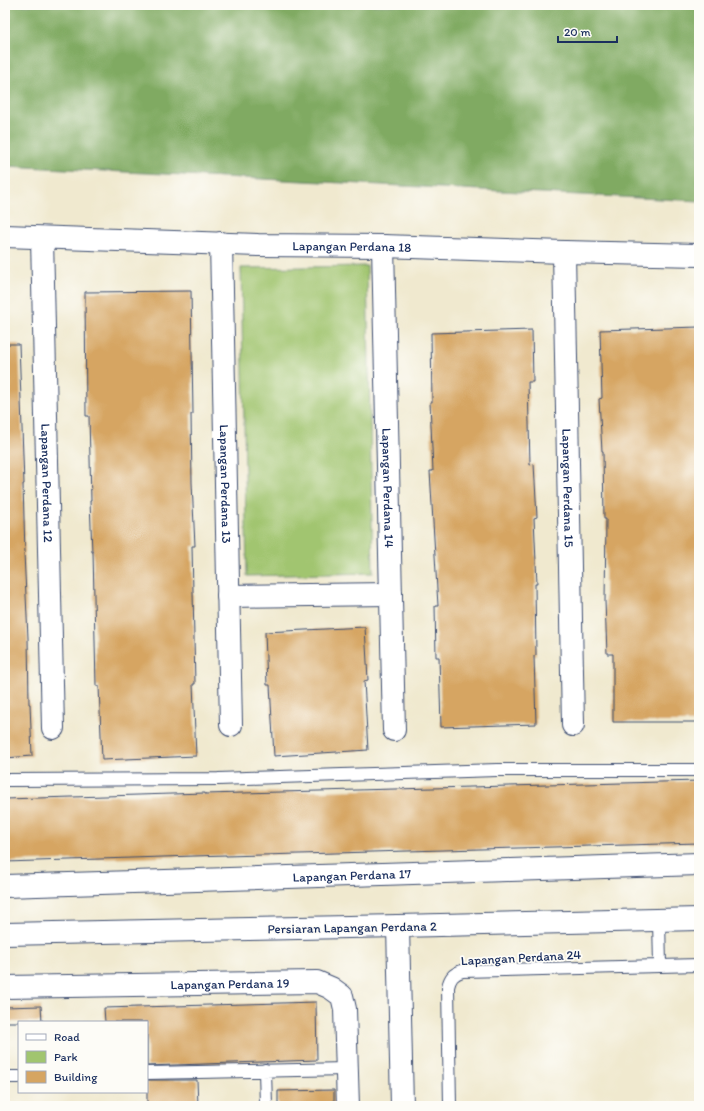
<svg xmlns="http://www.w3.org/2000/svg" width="704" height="1111" font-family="Itim,sans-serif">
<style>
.green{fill:#a1c56f;stroke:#5e7a66}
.forest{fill:#80aa62;stroke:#4e6c60}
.building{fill:#d6a562}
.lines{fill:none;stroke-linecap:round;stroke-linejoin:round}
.service-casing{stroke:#3b4b6f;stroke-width:14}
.minor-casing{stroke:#3b4b6f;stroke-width:24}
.tertiary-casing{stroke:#3b4b6f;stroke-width:24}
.service{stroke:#fff;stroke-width:12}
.minor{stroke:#fff;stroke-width:22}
.tertiary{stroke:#fff;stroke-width:22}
.labels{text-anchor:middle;stroke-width:3.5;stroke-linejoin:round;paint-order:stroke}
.street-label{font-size:13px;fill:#1b2f5e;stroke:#fdfcf7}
</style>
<rect width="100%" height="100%" fill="#fdfcf7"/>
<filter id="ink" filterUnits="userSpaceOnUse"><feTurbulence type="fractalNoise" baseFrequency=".025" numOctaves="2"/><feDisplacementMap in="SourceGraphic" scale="8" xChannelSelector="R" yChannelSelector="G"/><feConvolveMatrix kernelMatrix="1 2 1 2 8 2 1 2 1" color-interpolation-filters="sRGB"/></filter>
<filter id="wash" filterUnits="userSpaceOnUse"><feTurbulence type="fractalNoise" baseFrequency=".012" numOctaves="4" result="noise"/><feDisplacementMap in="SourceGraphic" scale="16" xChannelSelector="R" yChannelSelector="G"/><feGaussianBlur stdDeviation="0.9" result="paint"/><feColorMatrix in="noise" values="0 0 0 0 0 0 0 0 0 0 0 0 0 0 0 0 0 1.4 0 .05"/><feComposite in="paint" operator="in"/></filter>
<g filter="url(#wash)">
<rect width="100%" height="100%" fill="#f0e9cf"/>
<!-- green -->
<path class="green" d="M 367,266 L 373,573 L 247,576 L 241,268 Z"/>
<!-- forest -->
<path class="forest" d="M 5,5 L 699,5 L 699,201 L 5,166 Z"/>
<g id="blocks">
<!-- building -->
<path class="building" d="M 191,291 L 193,414 L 191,414 L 192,483 L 195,546 L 192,546 L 195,684 L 193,684 L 196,756 L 102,760 L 99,686 L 96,686 L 93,552 L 92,552 L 90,501 L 91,501 L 89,416 L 86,416 L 85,292 Z
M 699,327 L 699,722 L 613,722 L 613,654 L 607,654 L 605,601 L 606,519 L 604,519 L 603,451 L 602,451 L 599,399 L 602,398 L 600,330 Z
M 532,330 L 533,382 L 528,382 L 530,465 L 534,464 L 537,517 L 534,518 L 537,584 L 535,584 L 536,655 L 534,656 L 536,724 L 441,727 L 439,657 L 436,657 L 435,606 L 438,606 L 430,471 L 433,471 L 430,402 L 432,402 L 431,333 Z
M 5,344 L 19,344 L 24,484 L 23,484 L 25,553 L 24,553 L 28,638 L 29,704 L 30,704 L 32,756 L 5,758 Z
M 365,627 L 368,680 L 364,681 L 368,750 L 274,756 L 270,685 L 267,685 L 265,632 Z
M 699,781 L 699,843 L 226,856 L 226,855 L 5,862 L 5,799 L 205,793 L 205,794 Z
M 316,1002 L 317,1060 L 147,1066 L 147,1022 L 105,1022 L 104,1008 Z
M 41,1006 L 42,1022 L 5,1022 L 5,1007 Z
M 147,1080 L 197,1080 L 198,1106 L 147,1106 Z
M 334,1090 L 334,1106 L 278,1106 L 278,1091 Z"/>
</g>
</g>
<g filter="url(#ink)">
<use href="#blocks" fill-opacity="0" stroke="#3b4b6f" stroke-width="1"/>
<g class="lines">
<defs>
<path id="service" d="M 5,780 L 218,779 L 497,770 L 699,770
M 659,920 L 660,966
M 265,1070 L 266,1106
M 147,1073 L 347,1069
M 5,1077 L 19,1077
M 450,1106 L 448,987 C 450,978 453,974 462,971 L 699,965"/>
<g id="minor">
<path id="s1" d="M 5,236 L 258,245 L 383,246 L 564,252 L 699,255"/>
<path id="s2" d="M 42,238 L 53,728"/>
<path id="s3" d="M 221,243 L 231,725"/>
<path id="s4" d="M 383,246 L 394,730"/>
<path id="s5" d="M 564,252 L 573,725"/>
<path d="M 228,596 L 391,594"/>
<path id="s6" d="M 5,886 L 699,864"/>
<path d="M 398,926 L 699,919"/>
<path id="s7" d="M 5,987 L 317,982 L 331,988 L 342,996 L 345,1009 L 348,1106"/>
</g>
<path id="tertiary" d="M 5,934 L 398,926 L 402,1106"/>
</defs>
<!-- service casing -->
<use href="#service" class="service-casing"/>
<!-- minor casing -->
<use href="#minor" class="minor-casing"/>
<!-- tertiary casing -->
<use href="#tertiary" class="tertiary-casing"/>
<!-- service -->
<use href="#service" class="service"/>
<!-- minor -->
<use href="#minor" class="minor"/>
<!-- tertiary -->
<use href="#tertiary" class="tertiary"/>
</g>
</g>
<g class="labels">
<!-- street labels -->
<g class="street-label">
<text dy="5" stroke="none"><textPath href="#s1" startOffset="347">Lapangan Perdana 18</textPath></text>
<text dy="5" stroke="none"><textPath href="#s2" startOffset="245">Lapangan Perdana 12</textPath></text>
<text dy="5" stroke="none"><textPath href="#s3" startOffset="241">Lapangan Perdana 13</textPath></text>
<text dy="5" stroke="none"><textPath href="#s4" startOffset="242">Lapangan Perdana 14</textPath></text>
<text dy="5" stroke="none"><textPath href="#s5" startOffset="236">Lapangan Perdana 15</textPath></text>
<text dy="5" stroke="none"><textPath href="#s6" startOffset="347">Lapangan Perdana 17</textPath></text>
<text transform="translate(352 927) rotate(-1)" y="5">Persiaran Lapangan Perdana 2</text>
<text transform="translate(521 957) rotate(-3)" y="5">Lapangan Perdana 24</text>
<text dy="5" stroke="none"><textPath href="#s7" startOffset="225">Lapangan Perdana 19</textPath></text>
</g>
</g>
<!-- margin -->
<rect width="704" height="1111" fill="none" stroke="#fdfcf7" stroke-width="20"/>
<!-- legend -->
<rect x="18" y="1021" width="130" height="72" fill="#fdfcf7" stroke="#a3aaba"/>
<rect x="26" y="1034" width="20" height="6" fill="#ffffff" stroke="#a3aaba"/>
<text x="54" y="1041" font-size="12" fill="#1b2f5e">Road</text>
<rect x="26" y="1051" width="20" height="12" fill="#a1c56f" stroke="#a3aaba"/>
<text x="54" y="1061" font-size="12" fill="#1b2f5e">Park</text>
<rect x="26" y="1071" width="20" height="12" fill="#d6a562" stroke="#a3aaba"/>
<text x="54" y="1081" font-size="12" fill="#1b2f5e">Building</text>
<!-- scale -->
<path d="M558 36v6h59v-6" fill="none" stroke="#1b2f5e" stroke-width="2"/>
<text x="564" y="36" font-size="12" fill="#1b2f5e" stroke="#fdfcf7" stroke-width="3" paint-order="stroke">20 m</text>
</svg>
